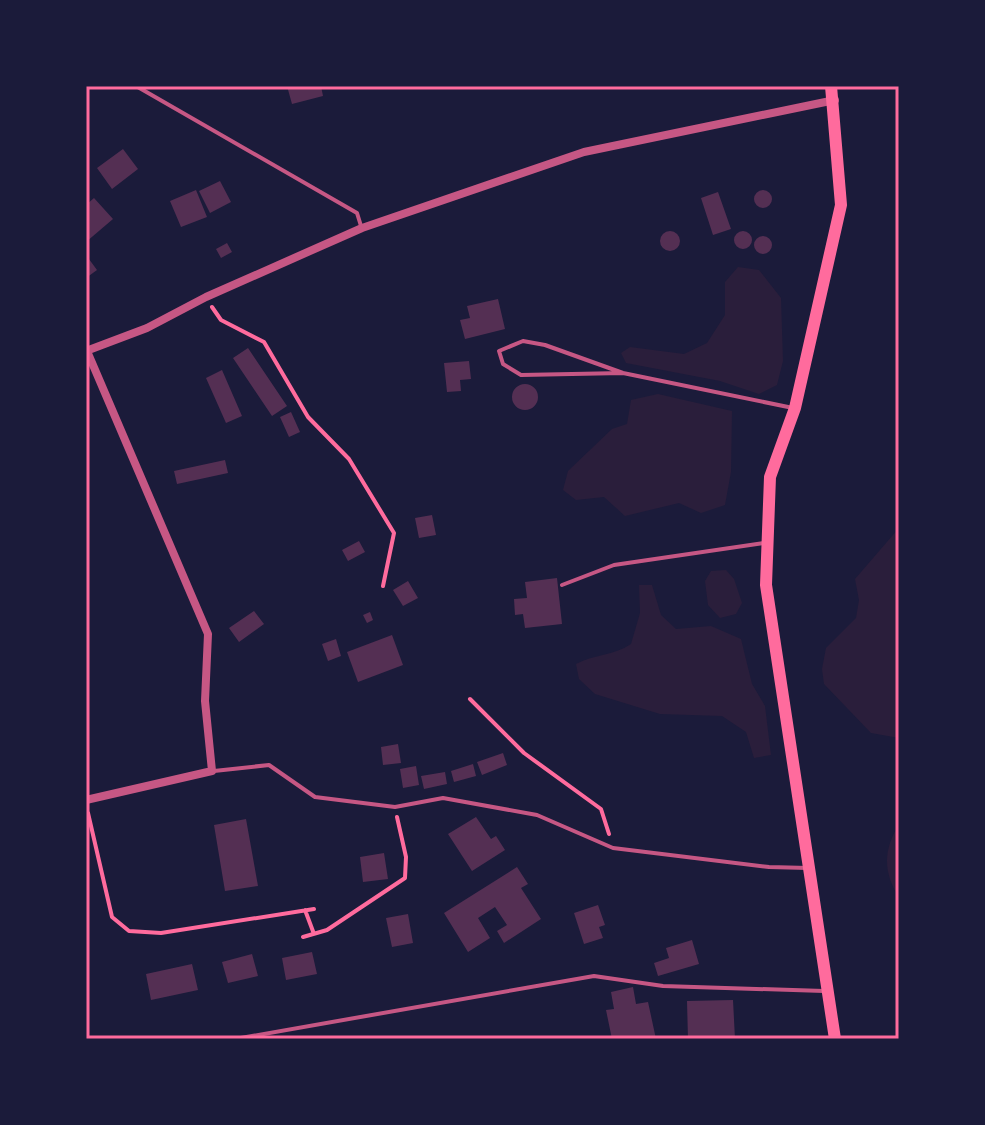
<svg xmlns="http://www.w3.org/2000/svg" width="985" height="1125" font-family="'Exo 2',sans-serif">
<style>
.green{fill:#2a1e3b}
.building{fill:#542f53}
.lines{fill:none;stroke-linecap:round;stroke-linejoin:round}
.path{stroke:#ff6b9d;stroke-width:4}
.service{stroke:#c65784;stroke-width:4}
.minor{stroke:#c65784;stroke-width:8}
.primary{stroke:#ff6b9d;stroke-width:12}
.neatline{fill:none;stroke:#ff6b9d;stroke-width:3}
</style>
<rect width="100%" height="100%" fill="#1b1b3a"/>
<!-- green -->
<path class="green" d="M 738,267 L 759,270 L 781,298 L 783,361 L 777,385 L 759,394 L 720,381 L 626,363 L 621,353 L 630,347 L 684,354 L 707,343 L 725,315 L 725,282 Z
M 658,394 L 732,411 L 731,472 L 725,505 L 701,513 L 679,503 L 625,516 L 604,497 L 576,500 L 563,490 L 568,471 L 612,429 L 627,424 L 631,400 Z
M 899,528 L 899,738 L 871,733 L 824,684 L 822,669 L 826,648 L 856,618 L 859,600 L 855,579 Z
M 726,570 L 734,579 L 742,603 L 736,614 L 720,618 L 708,605 L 705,581 L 711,571 Z
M 639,585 L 652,585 L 661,615 L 676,629 L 711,626 L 741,639 L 752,684 L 765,706 L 771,755 L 754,758 L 746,732 L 722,716 L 660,714 L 595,694 L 579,679 L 576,664 C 595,654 613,656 631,644 L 640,613 Z
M 899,825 L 899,897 C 883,873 883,849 899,825 Z"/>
<!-- building -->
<path class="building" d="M 287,86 L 321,86 L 323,96 L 292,104 Z
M 123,149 L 138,169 L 112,189 L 97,168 Z
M 220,181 L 231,202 L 210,213 L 199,191 Z
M 196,190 L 207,217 L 181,227 L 170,201 Z
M754 199a9 9 0 1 1 18 0a9 9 0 1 1-18 0Z
M 718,192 L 731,229 L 713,235 L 701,198 Z
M 94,198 L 113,219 L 86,242 L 86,205 Z
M660 241a10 10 0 1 1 20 0a10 10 0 1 1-20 0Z
M734 240a9 9 0 1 1 18 0a9 9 0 1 1-18 0Z
M754 245a9 9 0 1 1 18 0a9 9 0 1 1-18 0Z
M 227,243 L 232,252 L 221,258 L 216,249 Z
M 86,255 L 97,270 L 86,278 Z
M 498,299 L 505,329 L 465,339 L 460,320 L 470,318 L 467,306 Z
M 248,348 L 287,406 L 272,416 L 233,358 Z
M 469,361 L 471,379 L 460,380 L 461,391 L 447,392 L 444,363 Z
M 222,370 L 242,416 L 226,423 L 206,378 Z
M512 397a13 13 0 1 1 26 0a13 13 0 1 1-26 0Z
M 291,412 L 300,432 L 289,437 L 280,417 Z
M 225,460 L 228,473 L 177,484 L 174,471 Z
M 432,515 L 436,535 L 419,538 L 415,518 Z
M 359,541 L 365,552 L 348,561 L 342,550 Z
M 557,578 L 562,624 L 525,628 L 523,614 L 515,615 L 514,599 L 527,598 L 525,582 Z
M 408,581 L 418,598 L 403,606 L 393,590 Z
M 254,611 L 264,624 L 239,642 L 229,628 Z
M 370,612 L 373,620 L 367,623 L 363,615 Z
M 392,635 L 403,665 L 358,682 L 347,652 Z
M 336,639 L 341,656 L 328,661 L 322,644 Z
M 398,744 L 401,763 L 383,765 L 381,747 Z
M 503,753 L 507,765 L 482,775 L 477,762 Z
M 473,764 L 476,776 L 454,782 L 451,771 Z
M 416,766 L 419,785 L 403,788 L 400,769 Z
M 445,772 L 447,784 L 424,789 L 421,776 Z
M 476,817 L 491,839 L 496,836 L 505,850 L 472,871 L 448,834 Z
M 246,819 L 258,886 L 225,891 L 214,825 Z
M 384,853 L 388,879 L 363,882 L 360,857 Z
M 517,867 L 528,884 L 521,888 L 541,919 L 504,943 L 497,931 L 507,925 L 495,907 L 478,918 L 490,938 L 468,952 L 444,913 Z
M 598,905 L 605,925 L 599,927 L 603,938 L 584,944 L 574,913 Z
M 408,914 L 413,943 L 392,947 L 386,918 Z
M 692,940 L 699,964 L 658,976 L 654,963 L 669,958 L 666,948 Z
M 312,952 L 317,974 L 286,980 L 282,958 Z
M 252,954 L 258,976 L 228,983 L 222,962 Z
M 192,964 L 198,990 L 151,1000 L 146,974 Z
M 633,987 L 636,1004 L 648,1002 L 656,1039 L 612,1039 L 606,1010 L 614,1009 L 611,992 Z
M 733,1000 L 735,1039 L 688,1039 L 687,1001 Z"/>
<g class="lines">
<!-- path -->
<path class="path" d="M 212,307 L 221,320 L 264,342 L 308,417 L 349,459 L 394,533 L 383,586
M 470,699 L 524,753 L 601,809 L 609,834
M 88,813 L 112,917 L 129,931 L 161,933 L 314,909
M 305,910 L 314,934
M 303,937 L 327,930 L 405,878 L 406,857 L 397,817"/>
<!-- service -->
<path class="service" d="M 136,86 L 357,213 L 361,226
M 623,373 L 521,375 L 503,364 L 499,351 L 523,341 L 545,345 L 623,373 L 793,408
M 562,585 L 614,565 L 764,543
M 214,771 L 269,765 L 315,797 L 395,807 L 443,798 L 537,815 L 613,848 L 769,867 L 808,868
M 235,1039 L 594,976 L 663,986 L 824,991"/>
<!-- minor -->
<path class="minor" d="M 86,351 L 147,328 L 206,297 L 362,228 L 584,152 L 835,100
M 86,800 L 212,771 L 205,701 L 208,634 L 87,351"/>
<!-- primary -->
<path class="primary" d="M 831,86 L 841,205 L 795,408 L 770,477 L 766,585 L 835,1039"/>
</g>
<!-- border -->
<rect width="985" height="1125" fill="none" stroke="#1b1b3a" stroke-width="176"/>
<rect x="88" y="88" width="809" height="949" class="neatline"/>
</svg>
